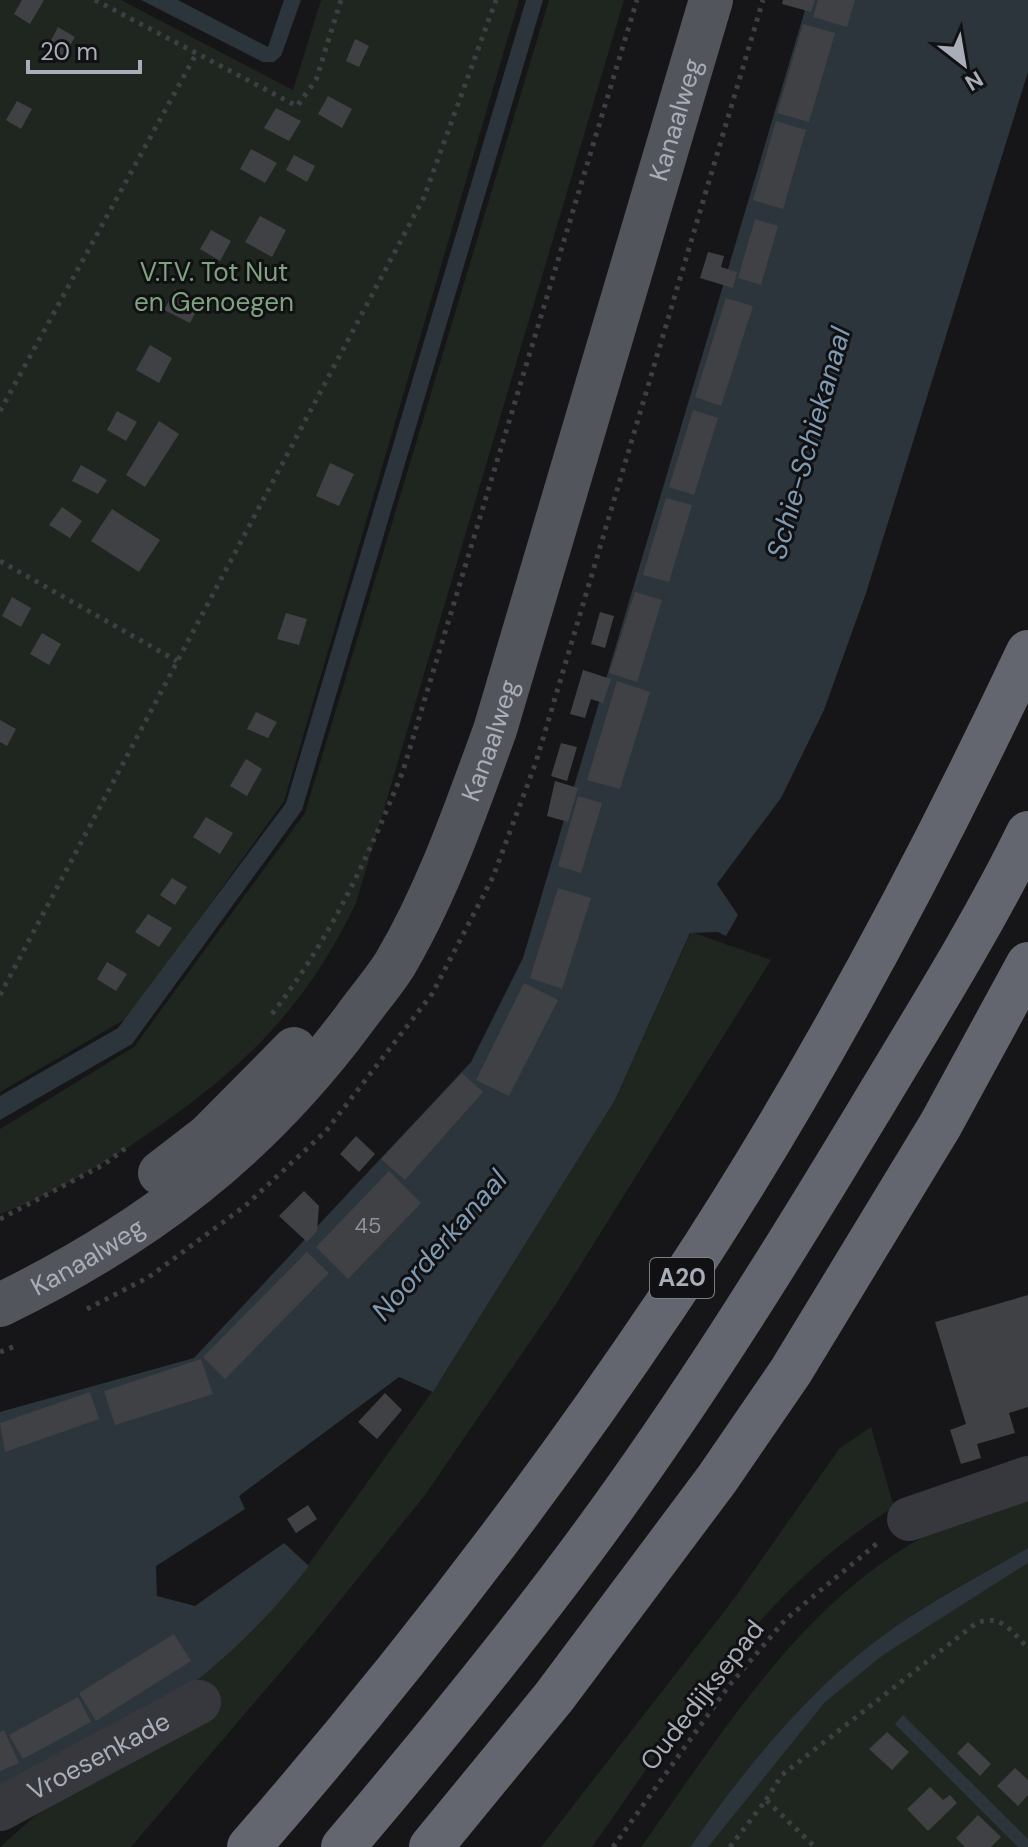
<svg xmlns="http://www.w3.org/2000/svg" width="1028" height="1847" font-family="'DM Sans',sans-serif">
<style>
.green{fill:#1e261f}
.water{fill:#2c353c}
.building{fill:#404145}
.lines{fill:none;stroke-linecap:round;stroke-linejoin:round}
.path{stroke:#3d3f44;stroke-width:5;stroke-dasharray:4 6;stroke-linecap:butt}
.minor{stroke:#37383d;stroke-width:44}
.major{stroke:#53555c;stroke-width:44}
.highway{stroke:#63666e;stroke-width:44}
.labels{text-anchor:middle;stroke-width:6;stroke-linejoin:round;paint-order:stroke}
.number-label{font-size:22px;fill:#8e929b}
.shield{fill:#111113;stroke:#7b7e86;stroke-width:2}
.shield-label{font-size:24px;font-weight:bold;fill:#a8adb8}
.street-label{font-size:26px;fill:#a8adb8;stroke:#111113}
.park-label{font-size:26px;fill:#7fa381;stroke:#111113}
.water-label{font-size:28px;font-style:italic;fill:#7f9bb3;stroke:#111113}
</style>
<rect width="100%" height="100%" fill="#161618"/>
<!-- green -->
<path class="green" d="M 0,0 L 121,0 L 293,90 L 321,0 L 519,0 L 284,801 L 129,1017 L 0,1092 Z
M 549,0 L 624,0 L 356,903 C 302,1016 233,1078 130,1146 C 89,1172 46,1198 0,1214 L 0,1129 L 134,1047 L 305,813 Z
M 691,932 L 771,960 L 558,1301 L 425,1495 L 313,1634 L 131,1847 L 0,1847 L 35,1816 L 206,1710 L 207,1699 L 195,1681 L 293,1586 L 442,1378 L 615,1100 Z
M 871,1427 L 894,1507 C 759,1591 682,1720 592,1847 L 541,1847 L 733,1600 L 840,1448 Z
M 1028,1493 L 1028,1548 C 983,1574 934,1598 892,1629 C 811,1687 747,1767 690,1847 L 641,1847 C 721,1735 798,1607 921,1538 C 954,1519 993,1508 1028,1493 Z
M 1028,1555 L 1028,1847 L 696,1847 L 838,1681 Z"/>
<!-- water -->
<path class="water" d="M 141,0 L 178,0 L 268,47 L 284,0 L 301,0 L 281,56 L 274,62 L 263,62 Z
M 526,0 L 543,0 L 302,810 L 132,1044 L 0,1120 L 0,1096 L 118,1028 L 286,803 Z
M 808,0 L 1028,0 L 1028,72 L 866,593 L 824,710 L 781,798 L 717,884 L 738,915 L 726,936 L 718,932 L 690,933 L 615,1100 L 433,1392 L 399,1377 L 239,1496 L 245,1509 L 156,1566 L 157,1596 L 195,1606 L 284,1543 L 309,1566 C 261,1628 196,1689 127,1727 C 87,1750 42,1768 0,1787 L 0,1412 L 194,1358 L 471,1062 L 523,958 Z
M 1028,1548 L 1028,1563 L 883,1655 L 825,1702 L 708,1847 L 690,1847 C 746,1767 811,1686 892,1629 C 934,1599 983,1574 1028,1548 Z
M 903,1715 L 1028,1839 L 1028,1847 L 1018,1847 L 895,1724 Z"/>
<!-- building -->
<path class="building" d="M 22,0 L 44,0 L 30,24 L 14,14 Z
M 783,0 L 815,0 L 811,12 L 782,4 Z
M 818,0 L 855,0 L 847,27 L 813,17 Z
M 803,24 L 835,33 L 809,122 L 777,113 Z
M 58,27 L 75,37 L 60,63 L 44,54 Z
M 355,39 L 369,46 L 359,67 L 346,61 Z
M 328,96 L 352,109 L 342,128 L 318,114 Z
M 17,101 L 32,109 L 21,129 L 6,120 Z
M 276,108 L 301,121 L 289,141 L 264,128 Z
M 776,121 L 806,130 L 783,209 L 753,200 Z
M 251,149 L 277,163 L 265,183 L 240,169 Z
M 294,155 L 315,166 L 307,182 L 286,170 Z
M 260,216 L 286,230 L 272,257 L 245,242 Z
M 755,219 L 778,226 L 761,285 L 738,278 Z
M 211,230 L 231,241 L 220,261 L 200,249 Z
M 708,252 L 724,256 L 721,267 L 737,272 L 733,288 L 700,278 Z
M 175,289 L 201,302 L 190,323 L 164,310 Z
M 726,298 L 753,306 L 721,406 L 695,397 Z
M 150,345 L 172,358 L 159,383 L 136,370 Z
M 693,410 L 718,418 L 694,495 L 669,487 Z
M 117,411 L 137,422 L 126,441 L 107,430 Z
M 159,421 L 179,434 L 145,487 L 126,475 Z
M 330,463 L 354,474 L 339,506 L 316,496 Z
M 81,465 L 107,480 L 98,494 L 72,481 Z
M 666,498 L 692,505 L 669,582 L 643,575 Z
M 62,507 L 82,521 L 70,538 L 49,525 Z
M 112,509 L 160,540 L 139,572 L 91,541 Z
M 635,592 L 662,600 L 637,682 L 609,673 Z
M 12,597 L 31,608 L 21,627 L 2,616 Z
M 600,612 L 614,616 L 605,648 L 591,644 Z
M 286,613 L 307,619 L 299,645 L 277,639 Z
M 42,633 L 61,644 L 49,665 L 30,654 Z
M 583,670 L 611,679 L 603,703 L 591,699 L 585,718 L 570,714 Z
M 617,681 L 650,692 L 620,789 L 587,780 Z
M 256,712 L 277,722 L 268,738 L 247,729 Z
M 0,720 L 16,729 L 7,746 L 0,742 Z
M 561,743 L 577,747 L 567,781 L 551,776 Z
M 246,759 L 262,769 L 247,796 L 230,786 Z
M 555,781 L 578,788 L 568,822 L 547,816 Z
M 578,796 L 602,803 L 581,873 L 558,866 Z
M 206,817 L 233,833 L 220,854 L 193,837 Z
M 172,878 L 187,887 L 175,905 L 160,895 Z
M 558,888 L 591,898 L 562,989 L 530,978 Z
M 148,914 L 172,928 L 159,947 L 135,932 Z
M 107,962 L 127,974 L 116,991 L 97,979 Z
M 524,983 L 558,1000 L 509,1096 L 476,1080 Z
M 462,1073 L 483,1092 L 405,1180 L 381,1159 Z
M 356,1136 L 375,1154 L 359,1172 L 340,1154 Z
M 389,1171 L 421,1203 L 348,1279 L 316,1247 Z
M 304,1191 L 319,1206 L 317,1231 L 307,1242 L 279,1216 Z
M 307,1252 L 329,1273 L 225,1379 L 203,1357 Z
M 1028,1295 L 1028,1407 L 1009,1413 L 1015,1433 L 977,1444 L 981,1458 L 961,1464 L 950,1430 L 966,1424 L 935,1322 Z
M 201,1359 L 213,1394 L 115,1425 L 104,1391 Z
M 90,1392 L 99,1419 L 5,1452 L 0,1423 Z
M 385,1393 L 402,1410 L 377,1439 L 358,1422 Z
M 308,1505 L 317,1519 L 296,1533 L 287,1519 Z
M 174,1634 L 191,1661 L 96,1721 L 79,1693 Z
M 78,1697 L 91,1722 L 23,1759 L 9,1735 Z
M 4,1730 L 19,1763 L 0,1771 L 0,1732 Z
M 887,1732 L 909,1752 L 892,1770 L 869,1749 Z
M 968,1742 L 991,1764 L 980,1776 L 957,1753 Z
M 1015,1768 L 1028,1780 L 1028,1795 L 1018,1806 L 997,1786 Z
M 930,1787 L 943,1800 L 950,1795 L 957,1803 L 928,1831 L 907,1809 Z
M 978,1815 L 1001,1837 L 991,1847 L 965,1847 L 956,1838 Z"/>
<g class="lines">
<!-- path -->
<path class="path" d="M 95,0 L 297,106 L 316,80 L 341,0
M 0,411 L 196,54
M 0,561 L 177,661
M 0,995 L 424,197 L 496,0
M 272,1014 C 331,938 367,859 403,771 L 637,0
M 0,1219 L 103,1165 L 127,1147
M 87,1309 L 149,1277 L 245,1206 L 326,1131 L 432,994 L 493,877 L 536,762 L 763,0
M 0,1352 L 18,1345
M 766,1800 L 782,1775 L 975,1624 C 1000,1612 1011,1631 1028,1648
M 613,1847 L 728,1687 L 786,1619 L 880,1541
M 730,1847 L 766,1800 L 815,1847"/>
<!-- minor -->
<g class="minor">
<path d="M 909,1519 L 1028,1478"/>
<path id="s1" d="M 0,1809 L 199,1702"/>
</g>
<!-- major -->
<g class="major">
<path d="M 160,1173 L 208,1136 L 294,1049"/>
<path id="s2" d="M 0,1305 C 146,1234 258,1149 355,1018 C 368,1000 383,983 395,964 C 438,891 466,809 495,730 L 711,0"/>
</g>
<!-- highway -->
<path class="highway" d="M 249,1847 C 399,1675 538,1495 665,1306 C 804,1099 922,877 1028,652
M 343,1847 C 428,1747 512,1645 590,1539 C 691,1402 781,1257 869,1111 C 924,1019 981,929 1028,833
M 431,1847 L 554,1697 L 717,1479 L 791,1371 L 941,1124 L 1028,964"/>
</g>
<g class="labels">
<!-- number labels -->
<g class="number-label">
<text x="368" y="1233">45</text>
</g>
<!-- shield labels -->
<rect class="shield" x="650" y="1258" width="64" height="40" rx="6"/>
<g class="shield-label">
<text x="682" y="1286">A20</text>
</g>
<!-- street labels -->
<g class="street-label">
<text dy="9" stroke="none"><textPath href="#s2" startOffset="1420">Kanaalweg</textPath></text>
<text dy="9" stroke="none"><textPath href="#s2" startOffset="772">Kanaalweg</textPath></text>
<text dy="9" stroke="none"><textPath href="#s2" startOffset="100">Kanaalweg</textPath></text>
<text transform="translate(702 1695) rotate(-52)" y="9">Oudedijksepad</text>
<text dy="9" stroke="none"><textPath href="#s1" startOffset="112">Vroesenkade</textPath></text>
</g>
<!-- park labels -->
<g class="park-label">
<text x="214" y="281">V.T.V. Tot Nut<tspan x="214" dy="30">en Genoegen</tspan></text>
</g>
<!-- water labels -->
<g class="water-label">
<text transform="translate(808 443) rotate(-74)" y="10">Schie-Schiekanaal</text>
<text transform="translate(439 1245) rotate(-49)" y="10">Noorderkanaal</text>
</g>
</g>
<!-- north arrow -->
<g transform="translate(964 64) rotate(149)" stroke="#111113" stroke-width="6" paint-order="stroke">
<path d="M0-6L14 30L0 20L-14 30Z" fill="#a8adb8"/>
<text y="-12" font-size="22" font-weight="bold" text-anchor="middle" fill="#a8adb8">N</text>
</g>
<!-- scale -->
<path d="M28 60v12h112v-12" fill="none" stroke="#a8adb8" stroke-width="4"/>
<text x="40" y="60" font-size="24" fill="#a8adb8" stroke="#111113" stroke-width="6" paint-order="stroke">20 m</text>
</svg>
